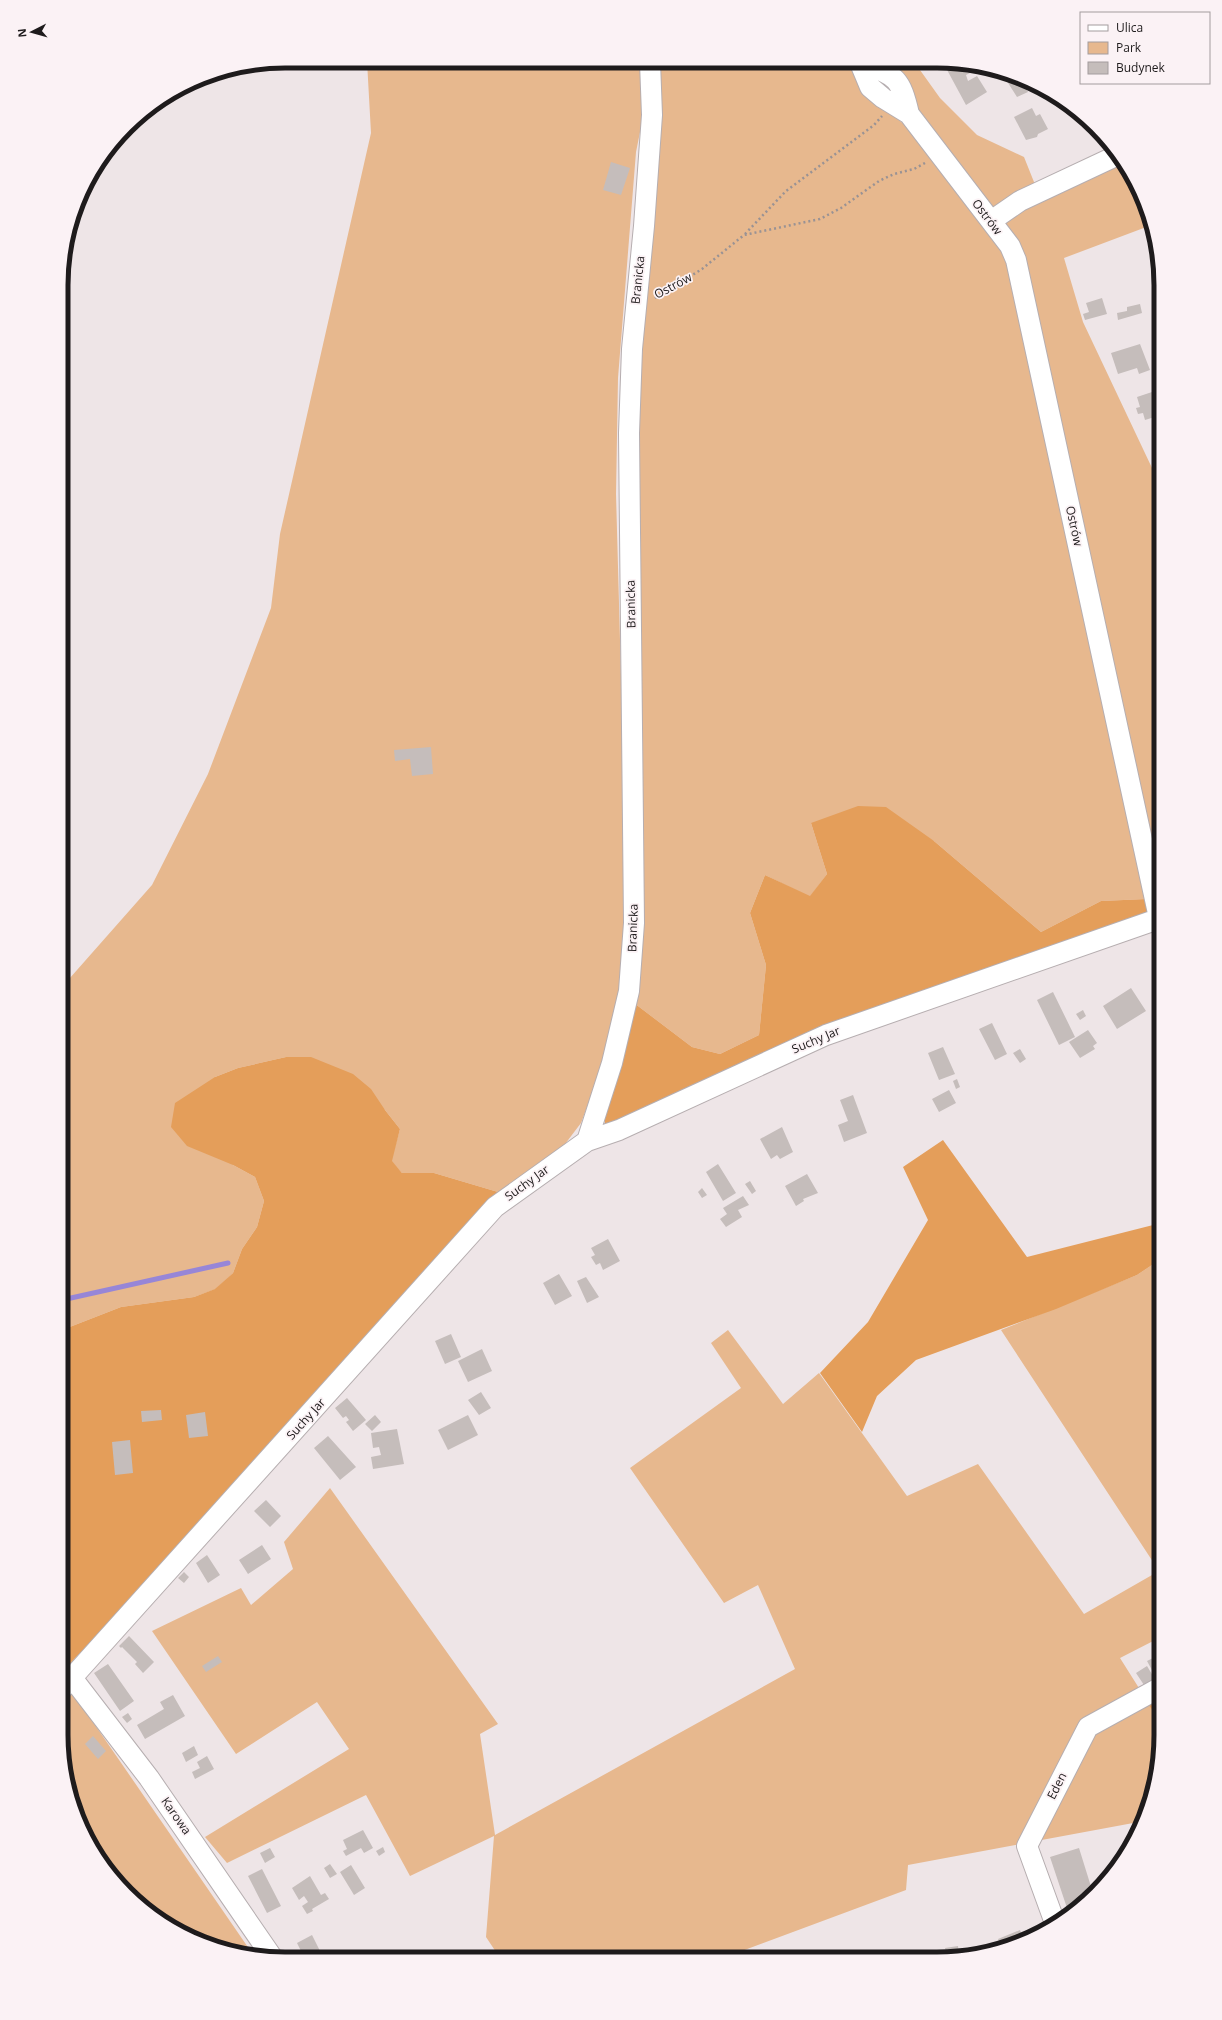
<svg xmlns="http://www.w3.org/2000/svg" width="1222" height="2020" font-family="'Open Sans',sans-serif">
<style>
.green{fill:#e7b88e}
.forest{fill:#e49e5a}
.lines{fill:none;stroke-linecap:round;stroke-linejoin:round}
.stream{stroke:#9786d7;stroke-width:5}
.building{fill:#c5bdbb}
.minor-casing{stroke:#b6aeb0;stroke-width:22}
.path{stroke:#999294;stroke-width:2.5;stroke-dasharray:2 3;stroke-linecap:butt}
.minor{stroke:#fff;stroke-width:20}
.labels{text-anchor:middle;stroke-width:3.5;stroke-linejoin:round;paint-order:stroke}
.street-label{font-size:12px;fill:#1e1b1c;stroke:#fbf2f5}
.rim{fill:none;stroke:#1e1b1c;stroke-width:5}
</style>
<rect width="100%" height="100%" fill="#eee5e7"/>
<!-- green -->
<path class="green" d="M 367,61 L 641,62 L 646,102 L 636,152 L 618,378 L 616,494 L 627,895 L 620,988 L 606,1056 L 581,1123 L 559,1152 L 498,1192 L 434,1173 L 402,1173 L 391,1161 L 400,1129 L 385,1110 L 286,1057 L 238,1068 L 215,1077 L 233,1165 L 255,1177 L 264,1201 L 257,1227 L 242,1249 L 233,1273 L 216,1289 L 194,1297 L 121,1307 L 62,1330 L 62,987 L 152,885 L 208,774 L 271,608 L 280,534 L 371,133 Z
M 658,62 L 854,63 L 886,110 L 909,128 L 1001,250 L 1012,273 L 1146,899 L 1101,901 L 1041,932 L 934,841 L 811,823 L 827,874 L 810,897 L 765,875 L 750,913 L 766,965 L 759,1035 L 720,1054 L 692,1047 L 634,1003 L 637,422 L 661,109 Z
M 879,63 L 915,63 L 940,98 L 977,135 L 1024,157 L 1040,197 L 1121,159 L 1144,200 L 1149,226 L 1064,258 L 1083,322 L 1161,487 L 1161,889 L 1020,251 L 921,124 L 912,89 L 893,68 Z
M 1161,1259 L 1161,1637 L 1120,1658 L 1161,1723 L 1161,1750 L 1144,1821 L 908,1865 L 906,1890 L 723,1958 L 500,1958 L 486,1937 L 494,1836 L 410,1876 L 366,1795 L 227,1863 L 205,1837 L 349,1749 L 317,1702 L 236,1754 L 152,1631 L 241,1588 L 251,1605 L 293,1569 L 284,1542 L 330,1488 L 498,1724 L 480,1734 L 495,1835 L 795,1669 L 758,1585 L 724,1603 L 630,1468 L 741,1388 L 711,1343 L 728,1330 L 783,1404 L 819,1373 L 907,1496 L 978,1464 L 1084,1614 L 1159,1571 L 1001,1330 L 1137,1275 Z
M 73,1693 L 254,1956 L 200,1942 L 149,1913 L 107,1871 L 78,1820 L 61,1735 L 61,1705 Z"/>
<!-- forest -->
<path class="forest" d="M 858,806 L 886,807 L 934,841 L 1041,932 L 1101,901 L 1146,899 L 1149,918 L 625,1123 L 605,1125 L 604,1112 L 634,1003 L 692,1047 L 720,1054 L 759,1035 L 766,965 L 750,913 L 765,875 L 810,896 L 827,874 L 811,823 Z
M 286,1057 L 311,1057 L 353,1074 L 371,1089 L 385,1110 L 400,1129 L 392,1161 L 402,1173 L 434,1173 L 498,1192 C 355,1355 211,1517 61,1673 L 62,1330 L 121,1307 L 194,1297 L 215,1289 L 233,1273 L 242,1249 L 257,1227 L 264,1201 L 255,1177 L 233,1165 L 187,1146 L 171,1127 L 175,1103 L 215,1077 L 238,1068 Z
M 943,1140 L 1027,1257 L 1161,1223 L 1161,1259 L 1137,1275 L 1056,1309 L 916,1360 L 877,1396 L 862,1432 L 820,1373 L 868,1322 L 928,1220 L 903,1167 Z
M 1161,1699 L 1161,1723 L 1149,1705 Z"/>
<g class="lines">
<!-- stream -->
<path class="stream" d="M 62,1300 L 228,1263"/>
</g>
<!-- building -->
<path class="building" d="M 956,63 L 966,63 L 982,67 L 966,75 L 968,81 L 977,76 L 987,92 L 966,105 L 946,68 Z
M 1006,74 L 1020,77 L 1028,92 L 1017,97 L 1003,75 Z
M 1032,108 L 1036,116 L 1040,114 L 1048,129 L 1038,134 L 1037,137 L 1026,140 L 1014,117 Z
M 611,162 L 630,168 L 621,195 L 603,190 Z
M 1161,293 L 1161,306 L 1157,295 Z
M 1102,298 L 1107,314 L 1085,320 L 1083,314 L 1089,312 L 1086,303 Z
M 1140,304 L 1142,313 L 1118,320 L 1117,313 L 1127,311 L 1127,307 Z
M 1140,344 L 1150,370 L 1139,374 L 1137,368 L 1118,374 L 1111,353 Z
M 1158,390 L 1161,399 L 1161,415 L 1145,420 L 1143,413 L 1138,414 L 1136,408 L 1140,407 L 1137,397 Z
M 431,747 L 433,774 L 412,776 L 410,759 L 395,761 L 394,750 Z
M 1131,988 L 1146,1011 L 1117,1029 L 1103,1006 Z
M 1053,992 L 1075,1037 L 1059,1045 L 1037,1000 Z
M 1083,1010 L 1086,1016 L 1080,1020 L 1076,1014 Z
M 992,1023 L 1007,1054 L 995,1060 L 979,1029 Z
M 1088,1030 L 1097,1043 L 1093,1046 L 1095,1049 L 1080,1058 L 1069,1042 Z
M 943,1047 L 955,1074 L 939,1080 L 928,1053 Z
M 1020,1049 L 1026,1059 L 1020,1063 L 1013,1053 Z
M 1161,1059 L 1161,1076 L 1153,1063 Z
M 957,1079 L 960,1087 L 956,1089 L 953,1081 Z
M 949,1090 L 956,1103 L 939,1112 L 932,1099 Z
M 853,1095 L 867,1133 L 844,1142 L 838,1125 L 848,1121 L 840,1100 Z
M 782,1127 L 793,1152 L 780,1159 L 777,1155 L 771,1159 L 760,1139 Z
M 718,1164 L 736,1193 L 723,1201 L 706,1172 Z
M 807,1174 L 818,1193 L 803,1199 L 804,1201 L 796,1206 L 785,1186 Z
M 750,1181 L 756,1191 L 752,1194 L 745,1184 Z
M 702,1188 L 707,1195 L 702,1198 L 698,1192 Z
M 743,1196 L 749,1205 L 738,1210 L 742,1217 L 726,1227 L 720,1219 L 727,1214 L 723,1208 Z
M 608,1239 L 620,1261 L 603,1270 L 600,1263 L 596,1265 L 591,1257 L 595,1255 L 591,1248 Z
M 559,1274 L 572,1296 L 555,1305 L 543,1283 Z
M 586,1277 L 599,1297 L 587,1303 L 577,1281 Z
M 451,1334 L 461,1357 L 445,1364 L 435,1341 Z
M 482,1349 L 492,1371 L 468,1382 L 458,1361 Z
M 481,1392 L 491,1408 L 479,1415 L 468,1400 Z
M 347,1398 L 366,1420 L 353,1431 L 346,1422 L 349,1420 L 346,1416 L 343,1418 L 335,1408 Z
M 161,1410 L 162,1420 L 142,1422 L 141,1411 Z
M 205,1412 L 208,1436 L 189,1438 L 186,1415 Z
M 375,1415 L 381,1422 L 372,1431 L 365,1424 Z
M 468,1415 L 478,1435 L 448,1450 L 438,1430 Z
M 397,1429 L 404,1464 L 373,1469 L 371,1457 L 381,1455 L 379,1447 L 373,1448 L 371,1433 Z
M 328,1436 L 356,1467 L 340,1480 L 314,1448 Z
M 130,1440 L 133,1473 L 115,1475 L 112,1442 Z
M 266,1500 L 281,1516 L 270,1527 L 254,1511 Z
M 262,1545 L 271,1559 L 248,1574 L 239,1560 Z
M 207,1555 L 220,1575 L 208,1583 L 196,1563 Z
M 184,1572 L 189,1577 L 184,1583 L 178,1578 Z
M 129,1636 L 154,1662 L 143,1673 L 135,1664 L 137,1662 L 122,1647 L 121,1648 L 119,1646 Z
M 1161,1654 L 1161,1668 L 1153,1672 L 1147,1661 Z
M 218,1656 L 222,1662 L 206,1672 L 202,1666 Z
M 108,1664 L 134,1701 L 120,1711 L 94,1673 Z
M 1147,1666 L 1156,1681 L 1146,1688 L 1136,1673 Z
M 173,1695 L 185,1716 L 145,1739 L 137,1725 L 164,1709 L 160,1702 Z
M 128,1713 L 132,1719 L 127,1723 L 122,1717 Z
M 93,1736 L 106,1751 L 98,1759 L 85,1744 Z
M 194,1746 L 198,1755 L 186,1762 L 182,1753 Z
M 207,1756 L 214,1769 L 195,1779 L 192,1772 L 200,1768 L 197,1762 Z
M 363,1830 L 373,1848 L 364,1853 L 361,1848 L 346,1856 L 343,1851 L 347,1849 L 343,1840 Z
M 383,1847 L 385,1852 L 379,1856 L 376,1851 Z
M 270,1848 L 275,1857 L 265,1863 L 260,1853 Z
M 1079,1848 L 1093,1893 L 1079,1907 L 1068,1911 L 1050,1857 Z
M 330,1864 L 337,1874 L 330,1878 L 324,1868 Z
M 351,1865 L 365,1888 L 354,1895 L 340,1872 Z
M 262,1869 L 281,1906 L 267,1913 L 248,1876 Z
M 310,1876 L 321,1895 L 325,1893 L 329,1899 L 312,1909 L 313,1911 L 307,1914 L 302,1906 L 308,1902 L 304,1896 L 299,1900 L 292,1888 Z
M 1020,1930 L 1024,1941 L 1001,1946 L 998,1939 Z
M 312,1935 L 323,1957 L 304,1957 L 297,1943 Z
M 958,1946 L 959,1955 L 947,1957 L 945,1948 Z"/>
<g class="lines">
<defs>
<path id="minor" d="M 860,63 L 870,87 L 883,98 L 909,114 L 1010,246 L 1016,260 L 1159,918
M 860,63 C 895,76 900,75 909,114
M 991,221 L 1020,201 L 1118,155
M 587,1141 L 612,1063 L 629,991 L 634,923 L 629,433 L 632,349 L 644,226 L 652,115 L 650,62
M 73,1679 L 149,1778 L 272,1957
M 61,1690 L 495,1207 L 587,1141 L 619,1130 L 826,1035 L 1161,918
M 1055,1923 L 1027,1846 L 1088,1727 L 1161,1687"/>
</defs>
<!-- minor casing -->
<use href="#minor" class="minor-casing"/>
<!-- path -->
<path class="path" d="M 745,234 L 786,191 L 874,125 L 882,116
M 655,298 L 702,269 L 744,235 L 820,219 L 841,208 L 879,181 L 894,174 L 914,169 L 925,163"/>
<!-- minor -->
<use href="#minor" class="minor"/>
</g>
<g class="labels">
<!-- street labels -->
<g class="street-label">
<text transform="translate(987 217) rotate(53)" y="4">Ostrów</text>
<text transform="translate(638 280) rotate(-84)" y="4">Branicka</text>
<text transform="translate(673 286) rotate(-28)" y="4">Ostrów</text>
<text transform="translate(1074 526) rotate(78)" y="4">Ostrów</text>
<text transform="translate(631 604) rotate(-91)" y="4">Branicka</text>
<text transform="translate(633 928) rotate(-88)" y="4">Branicka</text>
<text transform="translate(816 1040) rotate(-23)" y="4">Suchy Jar</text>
<text transform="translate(527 1183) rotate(-36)" y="4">Suchy Jar</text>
<text transform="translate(306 1419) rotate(-48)" y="4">Suchy Jar</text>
<text transform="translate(1057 1786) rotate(-63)" y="4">Eden</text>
<text transform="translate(176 1816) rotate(55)" y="4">Karowa</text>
</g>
</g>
<!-- crop -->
<path d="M0 0H1222V2020H0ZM285 68H937A217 217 0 0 1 1154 285V1735A217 217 0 0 1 937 1952H285A217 217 0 0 1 68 1735V285A217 217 0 0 1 285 68Z" fill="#fbf2f5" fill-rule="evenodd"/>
<path class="rim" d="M285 68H937A217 217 0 0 1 1154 285V1735A217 217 0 0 1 937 1952H285A217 217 0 0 1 68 1735V285A217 217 0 0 1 285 68Z"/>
<!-- legend -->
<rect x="1080" y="12" width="130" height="72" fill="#fbf2f5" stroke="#a39c9e"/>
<rect x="1088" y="25" width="20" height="6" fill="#ffffff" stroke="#a39c9e"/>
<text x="1116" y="32" font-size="12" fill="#1e1b1c">Ulica</text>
<rect x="1088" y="42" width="20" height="12" fill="#e7b88e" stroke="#a39c9e"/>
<text x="1116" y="52" font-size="12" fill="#1e1b1c">Park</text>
<rect x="1088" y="62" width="20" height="12" fill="#c5bdbb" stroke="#a39c9e"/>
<text x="1116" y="72" font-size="12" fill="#1e1b1c">Budynek</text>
<!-- north arrow -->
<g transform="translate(32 32) rotate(264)" stroke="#fbf2f5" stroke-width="3" paint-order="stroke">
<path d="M0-3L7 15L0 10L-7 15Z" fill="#1e1b1c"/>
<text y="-6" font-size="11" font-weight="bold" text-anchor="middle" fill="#1e1b1c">N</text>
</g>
</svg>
